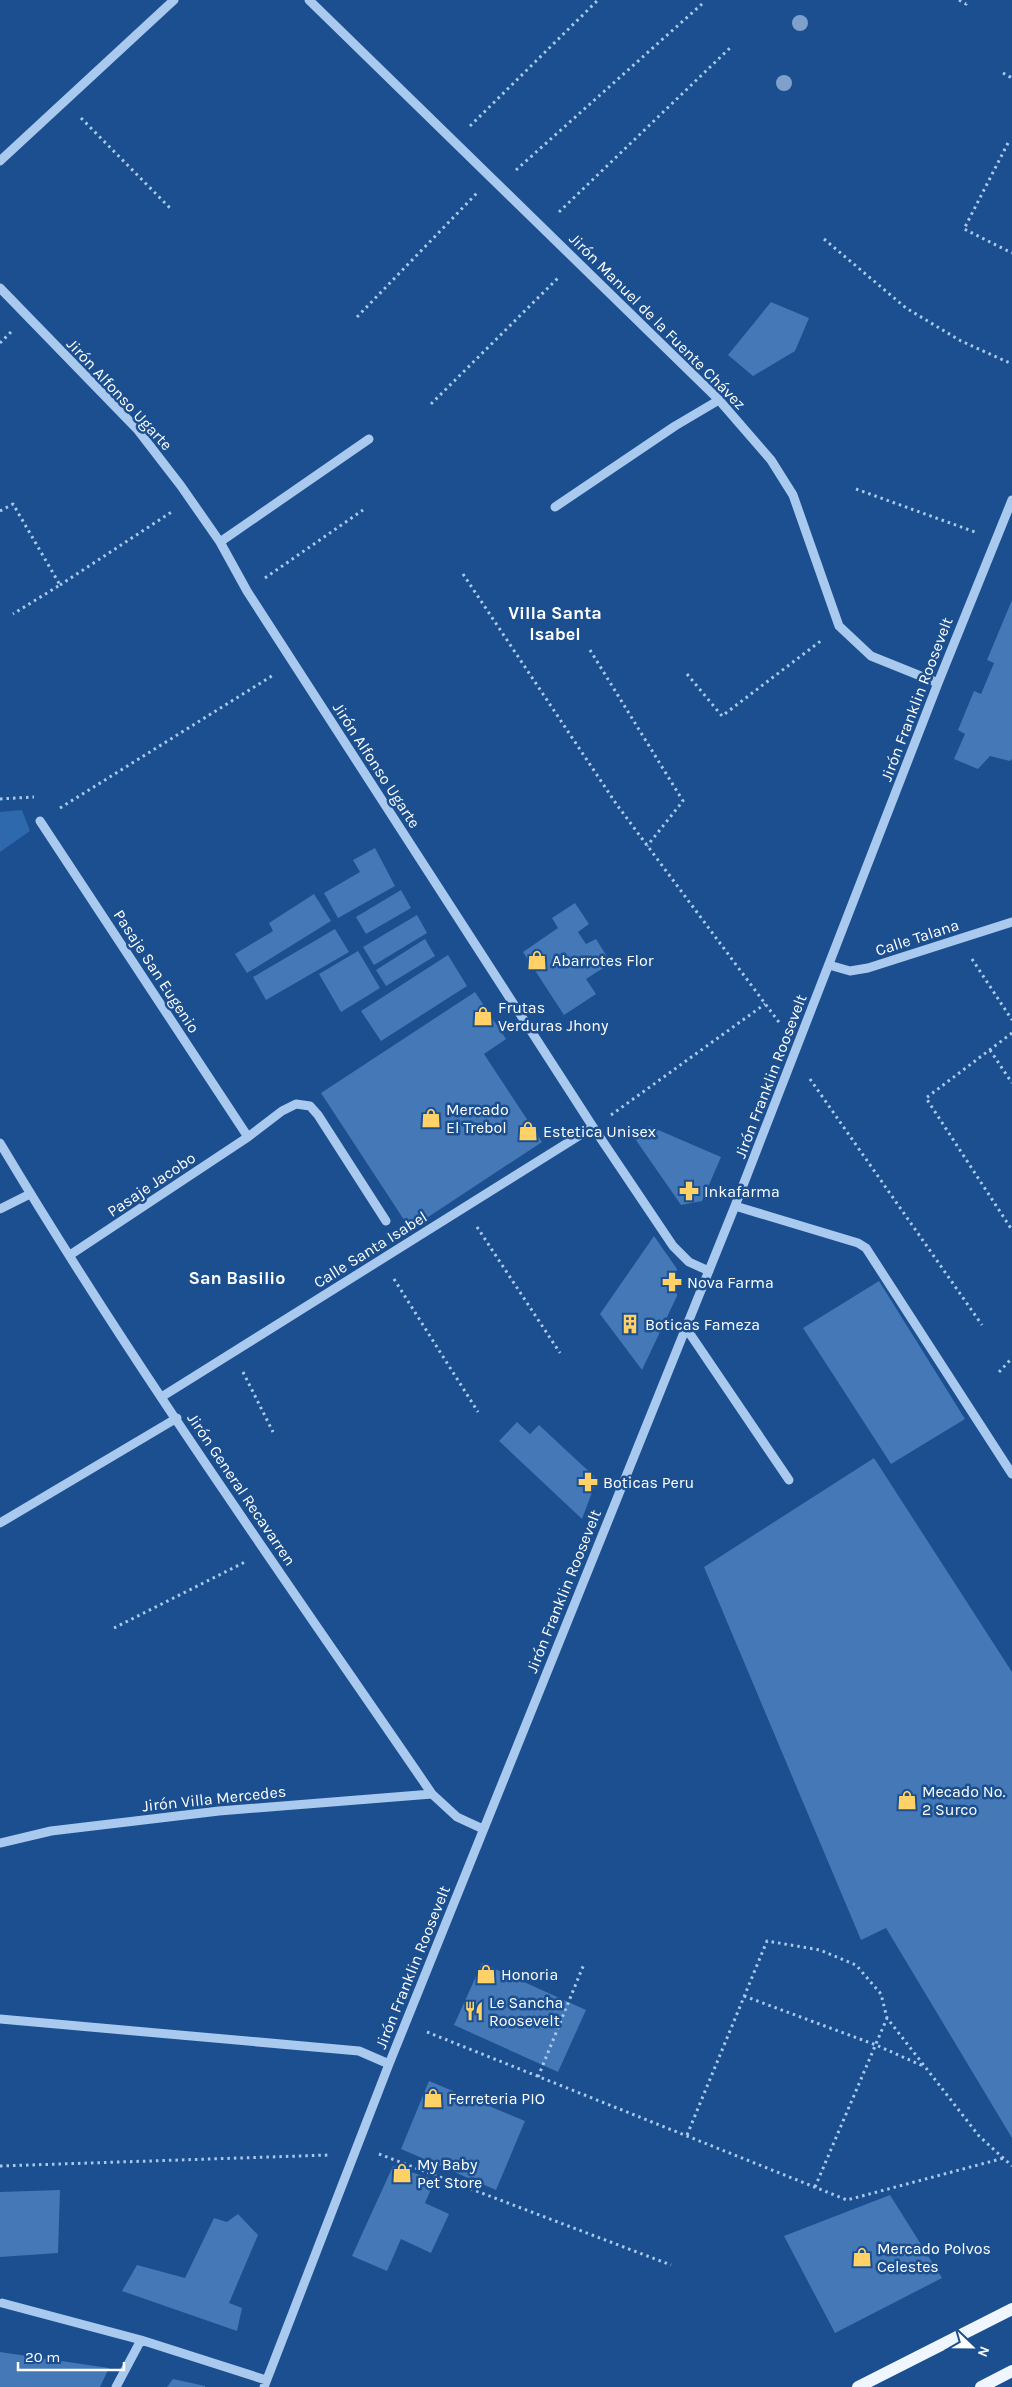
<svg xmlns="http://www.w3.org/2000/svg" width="1012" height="2387" font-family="Karla,sans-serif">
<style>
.green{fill:#2e69ad}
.building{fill:#4478b7}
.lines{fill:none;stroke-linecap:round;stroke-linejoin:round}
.path{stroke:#a9c9ee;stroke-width:3;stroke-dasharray:2.5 4;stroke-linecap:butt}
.minor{stroke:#a9c9ee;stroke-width:9}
.major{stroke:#f0f6ff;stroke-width:12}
.tree{fill:#7ea0ca}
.labels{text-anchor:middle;stroke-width:5;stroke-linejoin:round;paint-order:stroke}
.street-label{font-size:16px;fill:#fff;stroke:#1b4f8f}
.poi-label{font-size:16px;fill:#fff;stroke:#1b4f8f;text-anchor:start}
.neighbourhood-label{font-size:18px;font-weight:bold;fill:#fff;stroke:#1b4f8f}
</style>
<rect width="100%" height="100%" fill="#1b4f8f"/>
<!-- green -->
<path class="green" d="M 22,810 L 30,831 L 0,852 L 0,812 Z"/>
<!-- building -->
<path class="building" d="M 771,302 L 809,318 L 795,351 L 753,376 L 728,355 Z
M 1012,600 L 1012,759 L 1010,761 L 990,756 L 978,769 L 954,759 L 965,734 L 958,730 L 974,691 L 981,694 L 994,663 L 987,660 Z
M 375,848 L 395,886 L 338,918 L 324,893 L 360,872 L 353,860 Z
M 401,890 L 411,908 L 366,934 L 356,917 Z
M 314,894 L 331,921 L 247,973 L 235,954 L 273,931 L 269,923 Z
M 575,903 L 589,924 L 578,932 L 586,944 L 596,939 L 611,963 L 586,979 L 596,994 L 564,1015 L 523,952 L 558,928 L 552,918 Z
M 417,915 L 427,933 L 374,965 L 363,947 Z
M 335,929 L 349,952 L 266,1000 L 253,977 Z
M 425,939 L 435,956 L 386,986 L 376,970 Z
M 358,951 L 380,988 L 341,1012 L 319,974 Z
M 448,955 L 467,986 L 381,1041 L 361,1011 Z
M 475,992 L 506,1039 L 484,1054 L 542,1142 L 410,1229 L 321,1093 Z
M 649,1126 L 721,1157 L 702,1201 L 681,1205 L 631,1133 Z
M 654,1236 L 677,1269 L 677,1296 L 642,1370 L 600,1314 Z
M 879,1281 L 965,1419 L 891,1464 L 803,1328 Z
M 517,1422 L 530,1434 L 539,1425 L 597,1479 L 582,1519 L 499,1441 Z
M 874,1458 L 1012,1672 L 1012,2138 L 886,1928 L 861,1940 L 704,1567 Z
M 482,1963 L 586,2010 L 558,2072 L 454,2025 Z
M 429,2081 L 525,2121 L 496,2190 L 401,2149 Z
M 393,2166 L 435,2180 L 425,2203 L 449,2214 L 431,2253 L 401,2239 L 387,2271 L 352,2256 Z
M 60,2190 L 58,2253 L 0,2257 L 0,2192 Z
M 890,2195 L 942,2278 L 835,2333 L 784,2236 Z
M 238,2214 L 258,2235 L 229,2303 L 242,2308 L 237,2331 L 122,2291 L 137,2265 L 185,2278 L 214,2218 L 227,2222 Z
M 0,2352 L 109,2368 L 100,2387 L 0,2387 Z
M 173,2379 L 205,2386 L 205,2387 L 167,2387 Z"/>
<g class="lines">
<!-- path -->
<path class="path" d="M 959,0 L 966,4 L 969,0
M 1003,73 L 1012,78
M 81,118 L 171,209
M 470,126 L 598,0
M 1008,143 L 964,229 L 1012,253
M 516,170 L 702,4
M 559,212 L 732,46
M 824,239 L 906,308 L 961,341 L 1012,364
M 357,317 L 477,193
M 0,343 L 12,331
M 431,404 L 560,276
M 856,489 L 975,532
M 0,511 L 13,504 L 60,585 L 13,614
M 463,574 L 617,805 L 781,1025
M 265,578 L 363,510
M 60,585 L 173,511
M 590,650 L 683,801 L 647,846
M 687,674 L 722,716 L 822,640
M 0,799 L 34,797
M 60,808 L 275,674
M 972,959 L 1012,1020
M 1012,1033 L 926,1098 L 1012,1230
M 990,1050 L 1012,1083
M 810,1079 L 982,1325
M 611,1115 L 765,1004
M 477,1227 L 560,1353
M 394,1279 L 478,1412
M 243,1372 L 273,1432
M 999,1372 L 1012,1358
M 114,1628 L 245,1562
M 744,1996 L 876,2045 L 923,2066
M 427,2032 L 847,2200 L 1004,2158
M 538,2077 L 584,1964
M 687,2135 L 767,1941 L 820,1950 L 856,1965 L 881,1994 L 887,2018 L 979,2136 L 1012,2166
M 379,2154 L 671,2265
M 0,2166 L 329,2155
M 815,2187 L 887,2018"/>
<!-- minor -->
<path class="minor" d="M 309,0 L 719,400 L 771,460 L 793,495 L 839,626 L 871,656 L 938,683
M 0,161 L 174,0
M 0,288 L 137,429 L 181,486 L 220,542 L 247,591 L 593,1127 L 673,1246 L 689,1262 L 709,1271
M 555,507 L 675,426 L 719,400
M 220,542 L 369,439
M 40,821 L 248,1137
M 829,965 L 850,971 L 868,968 L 1012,922
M 0,1143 C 133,1366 285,1579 432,1794 L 457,1817 L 483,1829
M 735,1206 L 858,1243 L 866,1248 L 1012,1474
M 0,1209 L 30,1194
M 70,1255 L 248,1137 L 282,1111 L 296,1104 L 310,1106 L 318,1115 L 386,1221
M 686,1328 L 789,1480
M 163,1396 L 593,1127
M 0,1523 L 177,1418
M 0,1843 L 51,1831 L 219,1811 L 432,1794
M 0,2019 L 359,2051 L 389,2064
M 2,2303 L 141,2340 L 266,2380
M 116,2387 L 141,2340
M 264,2387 L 389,2064 L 735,1206 L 938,683 L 1012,500"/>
<!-- major -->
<path class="major" d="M 858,2387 L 1012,2309
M 981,2387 L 1012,2371"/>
</g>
<!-- trees -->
<g class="tree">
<circle cx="800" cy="23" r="8"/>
<circle cx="784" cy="83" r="8"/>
</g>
<!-- icons -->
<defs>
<symbol id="shop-bare" viewBox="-9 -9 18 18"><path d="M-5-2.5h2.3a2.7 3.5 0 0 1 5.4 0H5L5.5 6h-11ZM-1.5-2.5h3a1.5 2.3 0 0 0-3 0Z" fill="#ffd166" stroke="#1b4f8f" stroke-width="2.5" paint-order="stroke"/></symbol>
<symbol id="pharmacy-bare" viewBox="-9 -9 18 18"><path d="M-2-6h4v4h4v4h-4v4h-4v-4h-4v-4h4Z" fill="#ffd166" stroke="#1b4f8f" stroke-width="2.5" paint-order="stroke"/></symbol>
<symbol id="building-bare" viewBox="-9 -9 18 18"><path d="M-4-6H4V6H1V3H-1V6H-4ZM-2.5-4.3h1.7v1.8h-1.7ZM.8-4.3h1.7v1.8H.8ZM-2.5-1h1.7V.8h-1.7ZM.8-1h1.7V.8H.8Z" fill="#ffd166" stroke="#1b4f8f" stroke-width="2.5" paint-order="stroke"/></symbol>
<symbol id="restaurant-bare" viewBox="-9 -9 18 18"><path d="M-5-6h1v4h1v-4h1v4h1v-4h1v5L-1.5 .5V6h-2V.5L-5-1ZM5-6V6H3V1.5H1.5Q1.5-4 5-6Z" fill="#ffd166" stroke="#1b4f8f" stroke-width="2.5" paint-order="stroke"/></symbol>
</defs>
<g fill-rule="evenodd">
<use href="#shop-bare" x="523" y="946" width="28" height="28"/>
<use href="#shop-bare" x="469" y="1002" width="28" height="28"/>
<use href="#shop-bare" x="417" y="1104" width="28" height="28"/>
<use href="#shop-bare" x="514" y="1117" width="28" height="28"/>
<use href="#pharmacy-bare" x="675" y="1177" width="28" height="28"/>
<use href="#pharmacy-bare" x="658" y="1268" width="28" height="28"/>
<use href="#building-bare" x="616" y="1310" width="28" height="28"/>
<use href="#pharmacy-bare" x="574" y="1468" width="28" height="28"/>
<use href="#shop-bare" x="893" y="1786" width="28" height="28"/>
<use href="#shop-bare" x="472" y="1960" width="28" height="28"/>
<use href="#restaurant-bare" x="460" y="1997" width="28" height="28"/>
<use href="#shop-bare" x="419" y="2084" width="28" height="28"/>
<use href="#shop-bare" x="388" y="2159" width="28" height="28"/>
<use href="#shop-bare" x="848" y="2243" width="28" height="28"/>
</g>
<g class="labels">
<!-- street labels -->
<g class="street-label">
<text transform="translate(658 321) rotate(45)" y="6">Jirón Manuel de la Fuente Chávez</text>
<text transform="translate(120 394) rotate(47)" y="6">Jirón Alfonso Ugarte</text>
<text transform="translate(916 699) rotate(-69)" y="6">Jirón Franklin Roosevelt</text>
<text transform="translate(377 765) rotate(57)" y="6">Jirón Alfonso Ugarte</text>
<text transform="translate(917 937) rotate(-18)" y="6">Calle Talana</text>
<text transform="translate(157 971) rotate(57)" y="6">Pasaje San Eugenio</text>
<text transform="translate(770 1076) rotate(-69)" y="6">Jirón Franklin Roosevelt</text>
<text transform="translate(151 1184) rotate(-34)" y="6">Pasaje Jacobo</text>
<text transform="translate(370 1249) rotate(-32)" y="6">Calle Santa Isabel</text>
<text transform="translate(242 1489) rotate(56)" y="6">Jirón General Recavarren</text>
<text transform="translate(563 1591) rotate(-68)" y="6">Jirón Franklin Roosevelt</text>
<text transform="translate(214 1798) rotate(-6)" y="6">Jirón Villa Mercedes</text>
<text transform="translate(412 1967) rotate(-68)" y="6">Jirón Franklin Roosevelt</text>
</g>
<!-- poi labels -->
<g class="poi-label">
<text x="552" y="966">Abarrotes Flor</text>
<text x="498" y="1013">Frutas<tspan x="498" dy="18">Verduras Jhony</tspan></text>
<text x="446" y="1115">Mercado<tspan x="446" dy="18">El Trebol</tspan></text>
<text x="543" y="1137">Estetica Unisex</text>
<text x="704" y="1197">Inkafarma</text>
<text x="687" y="1288">Nova Farma</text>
<text x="645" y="1330">Boticas Fameza</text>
<text x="603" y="1488">Boticas Peru</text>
<text x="922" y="1797">Mecado No.<tspan x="922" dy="18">2 Surco</tspan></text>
<text x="501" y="1980">Honoria</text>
<text x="489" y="2008">Le Sancha<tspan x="489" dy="18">Roosevelt</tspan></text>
<text x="448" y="2104">Ferreteria PIO</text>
<text x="417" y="2170">My Baby<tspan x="417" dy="18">Pet Store</tspan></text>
<text x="877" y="2254">Mercado Polvos<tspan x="877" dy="18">Celestes</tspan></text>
</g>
<!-- neighbourhood labels -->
<g class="neighbourhood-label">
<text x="555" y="619">Villa Santa<tspan x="555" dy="21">Isabel</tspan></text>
<text x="237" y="1284">San Basilio</text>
</g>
</g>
<!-- north arrow -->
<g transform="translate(972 2347) rotate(112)" stroke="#1b4f8f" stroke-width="4" paint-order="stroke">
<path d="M0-4L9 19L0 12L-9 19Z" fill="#ffffff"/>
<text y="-8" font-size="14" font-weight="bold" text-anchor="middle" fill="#ffffff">N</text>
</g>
<!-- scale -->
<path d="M18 2362v8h106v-8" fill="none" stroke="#ffffff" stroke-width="2.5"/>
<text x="25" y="2362" font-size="15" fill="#ffffff" stroke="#1b4f8f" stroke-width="4" paint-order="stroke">20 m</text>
</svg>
